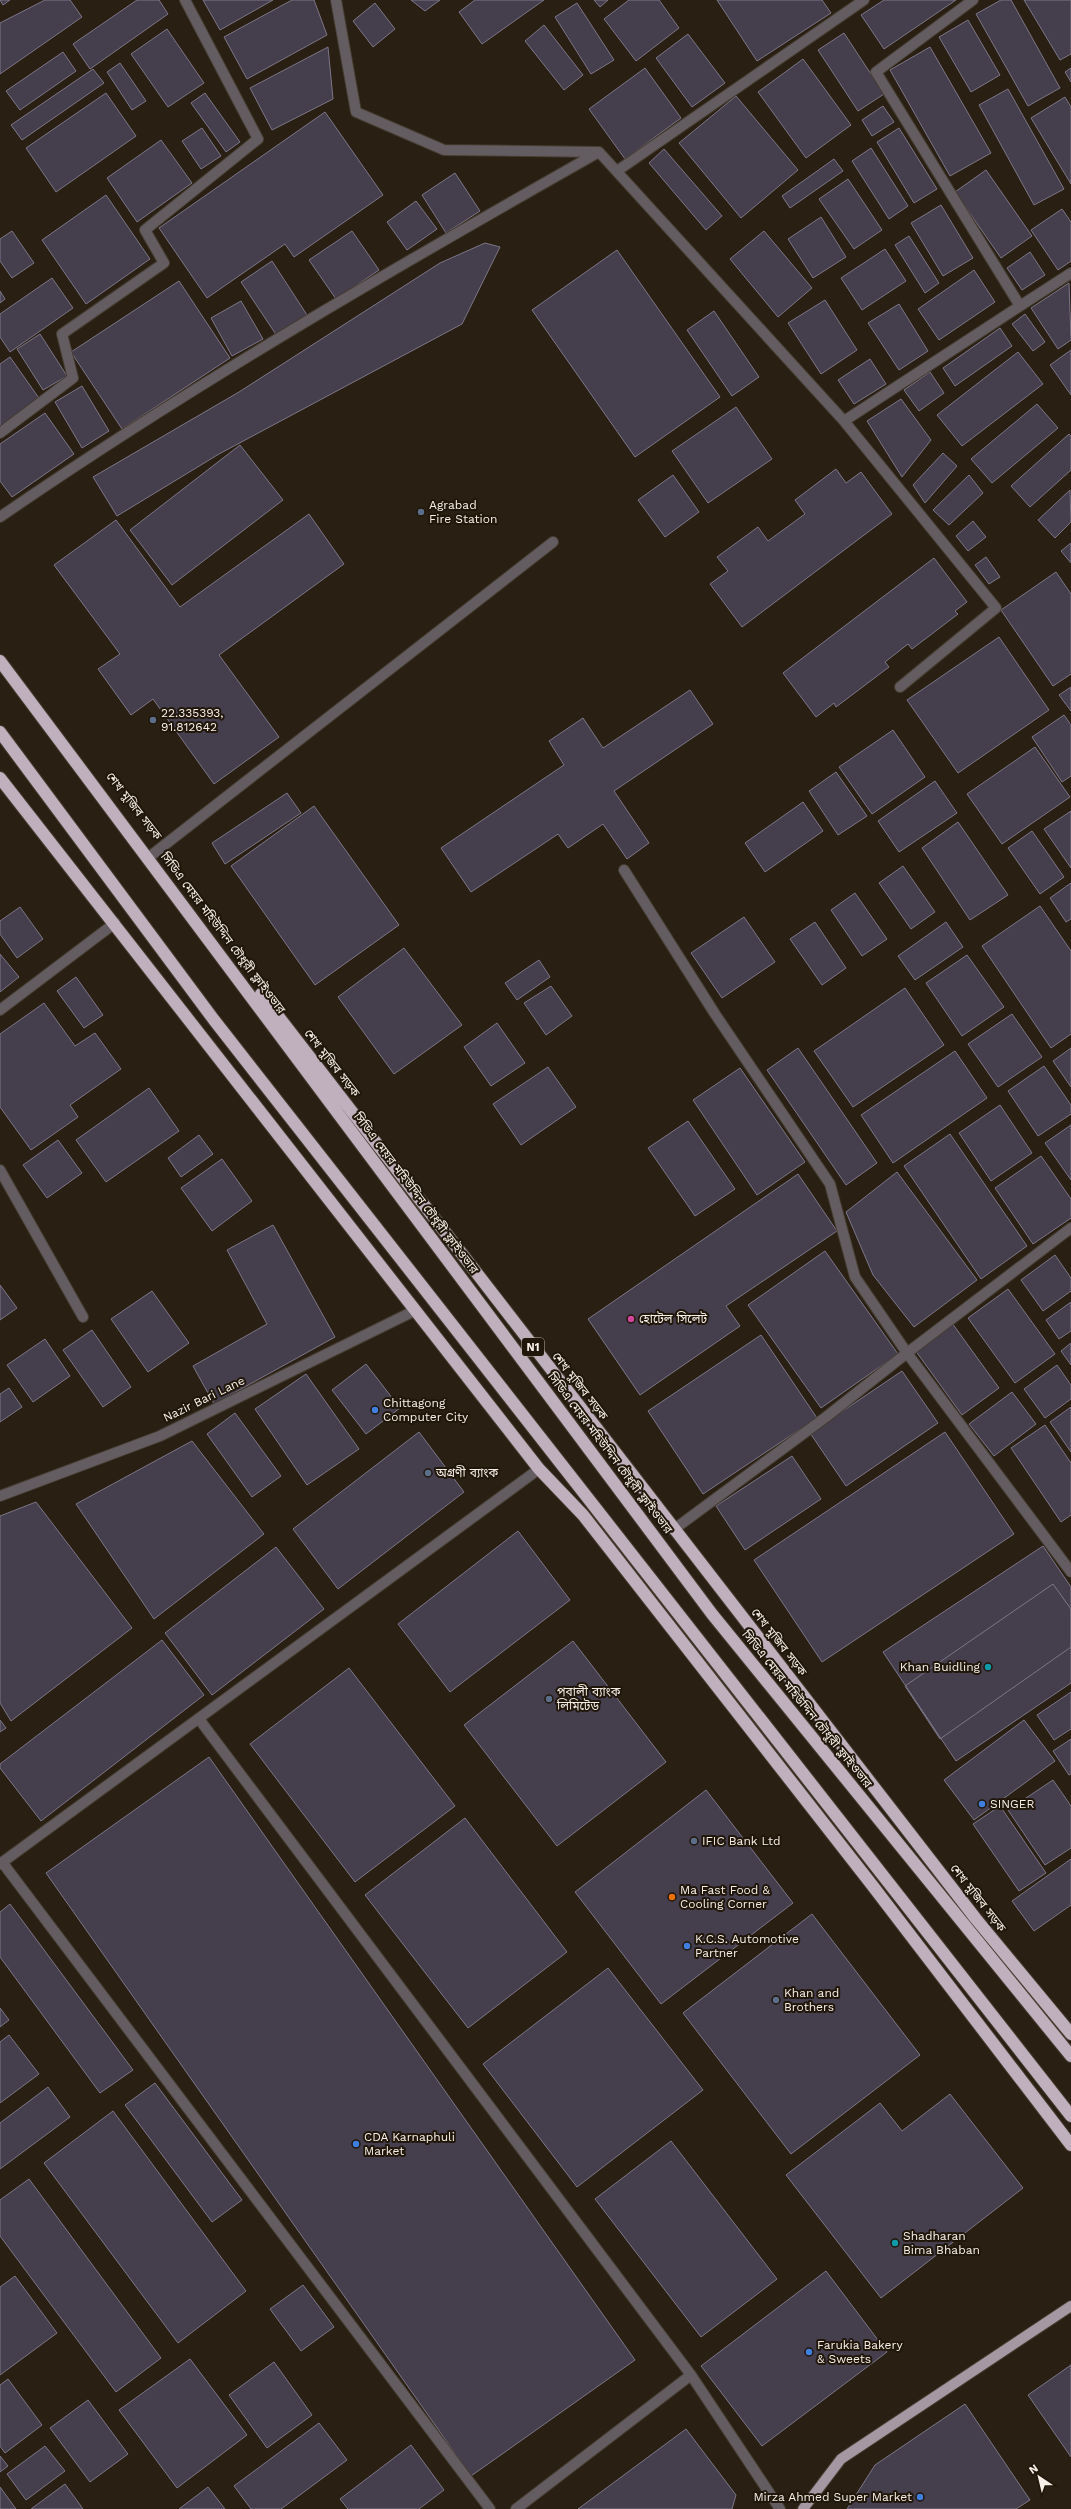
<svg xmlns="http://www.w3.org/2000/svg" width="1071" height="2509" font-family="'Work Sans','Noto Sans Bengali',sans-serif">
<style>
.building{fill:#443e4d;stroke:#7d7687}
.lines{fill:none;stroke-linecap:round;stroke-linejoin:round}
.minor-casing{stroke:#463d31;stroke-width:12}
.major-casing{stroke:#463d31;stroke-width:12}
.highway-casing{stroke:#463d31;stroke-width:14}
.minor{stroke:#635d62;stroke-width:10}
.major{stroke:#a698a2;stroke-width:10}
.highway{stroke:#c0afbc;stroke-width:12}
.service-dot{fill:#5c6f8a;stroke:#20160a;stroke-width:1.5}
.hotel-dot{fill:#d1479c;stroke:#20160a;stroke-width:1.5}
.shop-dot{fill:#3f7fe0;stroke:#20160a;stroke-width:1.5}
.culture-dot{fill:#0f9aa8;stroke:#20160a;stroke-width:1.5}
.food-dot{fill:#e8710a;stroke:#20160a;stroke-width:1.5}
.labels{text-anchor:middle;stroke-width:4;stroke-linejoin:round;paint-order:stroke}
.shield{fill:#20160a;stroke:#b6aea5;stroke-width:1}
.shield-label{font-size:11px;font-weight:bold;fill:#f6efe7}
.poi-label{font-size:12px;fill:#f6efe7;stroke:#20160a;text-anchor:start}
.street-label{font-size:12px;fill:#f6efe7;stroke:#20160a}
</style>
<rect width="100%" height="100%" fill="#292013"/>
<!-- building -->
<path class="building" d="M 0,0 L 10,0 L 3,5 Z
M 45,0 L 70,0 L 82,17 L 0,74 L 0,23 Z
M 137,0 L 159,0 L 168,14 L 90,69 L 73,44 Z
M 203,0 L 273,0 L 220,30 Z
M 292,0 L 314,0 L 327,35 L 247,79 L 224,37 Z
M 411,0 L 440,0 L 425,11 Z
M 475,0 L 544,0 L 482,44 L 459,12 Z
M 594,0 L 608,0 L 600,7 Z
M 629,0 L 659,0 L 679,28 L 636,61 L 604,19 Z
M 717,0 L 822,0 L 831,13 L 757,61 Z
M 884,0 L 956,0 L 884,49 L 861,15 Z
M 1001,0 L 1011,0 L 1060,88 L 1028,106 L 976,14 Z
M 1024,0 L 1071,0 L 1071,54 L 1060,60 Z
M 375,3 L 395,29 L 373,47 L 353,21 Z
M 577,3 L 614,60 L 591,74 L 555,17 Z
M 968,20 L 1000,75 L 971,92 L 939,37 Z
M 544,25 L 583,75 L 564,90 L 525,41 Z
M 167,29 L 204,83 L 168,107 L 131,54 Z
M 844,33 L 884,94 L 858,111 L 818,50 Z
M 688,34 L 725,83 L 692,107 L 656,58 Z
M 328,47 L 333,99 L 272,130 L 250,88 Z
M 930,47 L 991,153 L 950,176 L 890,70 Z
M 63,52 L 76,71 L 20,110 L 6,91 Z
M 803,59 L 851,125 L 806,158 L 758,92 Z
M 120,63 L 146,101 L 132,110 L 107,72 Z
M 645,68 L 681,118 L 625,159 L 589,109 Z
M 1071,68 L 1071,82 L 1065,72 Z
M 93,69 L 104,83 L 22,140 L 11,125 Z
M 1008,89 L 1064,189 L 1034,205 L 979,105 Z
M 106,93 L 136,136 L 56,192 L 26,148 Z
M 205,93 L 240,142 L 226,152 L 191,103 Z
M 736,96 L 798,170 L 741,218 L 679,143 Z
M 1065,97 L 1071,107 L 1071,184 L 1031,118 Z
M 883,106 L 894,122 L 872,136 L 862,120 Z
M 325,112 L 383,195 L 294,257 L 285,244 L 207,298 L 159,228 Z
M 202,128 L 221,156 L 201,169 L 182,141 Z
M 899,128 L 937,189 L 914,203 L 877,142 Z
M 161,140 L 192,183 L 137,222 L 107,178 Z
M 871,148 L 908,206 L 889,219 L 852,161 Z
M 664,149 L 722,216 L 706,230 L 649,163 Z
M 834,159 L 843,171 L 790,208 L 782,196 Z
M 986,170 L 1032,236 L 1001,258 L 955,192 Z
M 455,173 L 480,211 L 446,233 L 422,195 Z
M 848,179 L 882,230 L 854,249 L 819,199 Z
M 106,195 L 150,259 L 86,304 L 42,240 Z
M 416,201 L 437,229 L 407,250 L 387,222 Z
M 941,205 L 973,258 L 943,276 L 911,223 Z
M 1062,209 L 1071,222 L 1071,261 L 1058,270 L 1031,230 Z
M 821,217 L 846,257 L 813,278 L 788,239 Z
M 12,231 L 34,263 L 12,278 L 0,261 L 0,239 Z
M 352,231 L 379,270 L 336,299 L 309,260 Z
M 764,231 L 812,288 L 778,317 L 730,259 Z
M 909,236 L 939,283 L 925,293 L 895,245 Z
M 485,243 L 500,247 L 462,324 L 219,454 L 117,516 L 93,477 L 239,392 L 440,263 Z
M 885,249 L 906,281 L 862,310 L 841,278 Z
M 617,250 L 720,397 L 635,457 L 532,310 Z
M 1030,252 L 1045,275 L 1022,290 L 1007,268 Z
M 272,261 L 307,315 L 277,336 L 241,282 Z
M 974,270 L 995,302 L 939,340 L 918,309 Z
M 52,278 L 73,308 L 10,352 L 0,337 L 0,314 Z
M 179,281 L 230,358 L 122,429 L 71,352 Z
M 1069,283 L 1071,340 L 1058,349 L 1031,308 Z
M 0,291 L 5,299 L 0,303 Z
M 825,300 L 857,350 L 821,374 L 788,323 Z
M 241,301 L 263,339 L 232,356 L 211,318 Z
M 899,304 L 928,351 L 899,370 L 868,323 Z
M 714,311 L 759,377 L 732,396 L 687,330 Z
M 1025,314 L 1045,342 L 1033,351 L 1012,324 Z
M 1000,328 L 1012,346 L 955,386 L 943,368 Z
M 40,334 L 67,376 L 43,390 L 17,349 Z
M 1071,350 L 1071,395 L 1050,365 Z
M 1018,352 L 1043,384 L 962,446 L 937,415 Z
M 10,357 L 41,401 L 0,430 L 0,364 Z
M 870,359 L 886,384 L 854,404 L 838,380 Z
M 930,372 L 944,393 L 919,411 L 904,390 Z
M 82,386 L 109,431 L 82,448 L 55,402 Z
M 901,399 L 931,440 L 902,477 L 867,421 Z
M 1037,404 L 1058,428 L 992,483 L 971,459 Z
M 736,407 L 772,459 L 708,503 L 672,451 Z
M 45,413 L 74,454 L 12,497 L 0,481 L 0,444 Z
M 1069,434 L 1071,436 L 1071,470 L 1030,507 L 1011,486 Z
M 240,445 L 283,500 L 172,585 L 130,530 Z
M 943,453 L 957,466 L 925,503 L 913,485 Z
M 836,469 L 846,483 L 861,472 L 892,514 L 742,627 L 710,584 L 728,571 L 717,557 L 758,527 L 768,541 L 805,514 L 795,500 Z
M 673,475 L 699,512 L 665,537 L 638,500 Z
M 969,475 L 983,493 L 949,525 L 933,510 Z
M 1070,490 L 1071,522 L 1055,538 L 1038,520 Z
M 309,514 L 344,564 L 219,655 L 279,737 L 214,784 L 153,699 L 131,715 L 98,669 L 120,654 L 54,565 L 116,520 L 180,607 Z
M 973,521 L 986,537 L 968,551 L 956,536 Z
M 1071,543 L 1071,563 L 1061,551 Z
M 986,557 L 1000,577 L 989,584 L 975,565 Z
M 934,558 L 967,602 L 955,611 L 958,614 L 912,649 L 908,644 L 885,662 L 889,667 L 836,707 L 834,703 L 816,717 L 783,673 Z
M 1056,572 L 1071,594 L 1071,674 L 1053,686 L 1001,610 Z
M 999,637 L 1049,710 L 958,773 L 907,700 Z
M 1071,687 L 1071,711 L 1059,695 Z
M 690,690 L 713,724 L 614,791 L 649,843 L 627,859 L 603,824 L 568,848 L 558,834 L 471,892 L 441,848 L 564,765 L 549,741 L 583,718 L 603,748 Z
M 1064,715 L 1071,725 L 1071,776 L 1062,782 L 1032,737 Z
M 893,730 L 925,777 L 872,814 L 839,767 Z
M 1035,747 L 1070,797 L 1002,844 L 967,794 Z
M 836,772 L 867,816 L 838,835 L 809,791 Z
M 935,781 L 957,813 L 899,852 L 878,821 Z
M 287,793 L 301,813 L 225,864 L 212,843 Z
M 803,802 L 823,831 L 765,872 L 745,843 Z
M 314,806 L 399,925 L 315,985 L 231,866 Z
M 1071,811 L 1071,868 L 1044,829 Z
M 958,822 L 1008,895 L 970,920 L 922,848 Z
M 1032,831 L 1064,877 L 1040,894 L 1008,848 Z
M 903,866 L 935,912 L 911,929 L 879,883 Z
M 1071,883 L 1071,919 L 1066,922 L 1050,898 Z
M 855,893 L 887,939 L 862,956 L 831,910 Z
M 1040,906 L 1071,951 L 1071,1034 L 1051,1048 L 982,946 Z
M 20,907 L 43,939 L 17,958 L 0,934 L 0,921 Z
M 744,917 L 775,962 L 722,998 L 691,953 Z
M 815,922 L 846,968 L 822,985 L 790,939 Z
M 946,922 L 963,947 L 915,980 L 898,956 Z
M 404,948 L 462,1025 L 394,1074 L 338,997 Z
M 0,954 L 19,977 L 0,992 Z
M 967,955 L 1004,1007 L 962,1036 L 926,983 Z
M 539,960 L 550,977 L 517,1000 L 505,983 Z
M 76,977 L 103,1015 L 84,1028 L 57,991 Z
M 551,986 L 572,1016 L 546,1035 L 524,1003 Z
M 905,988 L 944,1045 L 853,1107 L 814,1051 Z
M 44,1003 L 75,1046 L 95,1033 L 121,1069 L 70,1105 L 78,1117 L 31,1150 L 0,1107 L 0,1034 Z
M 1012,1014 L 1042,1057 L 998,1087 L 968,1044 Z
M 497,1023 L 525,1063 L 491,1086 L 464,1047 Z
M 798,1048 L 877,1163 L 846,1185 L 767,1070 Z
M 1071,1048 L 1071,1087 L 1053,1061 Z
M 955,1051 L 987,1098 L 893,1163 L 861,1115 Z
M 1044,1066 L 1071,1105 L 1071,1114 L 1038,1136 L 1008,1091 Z
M 548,1067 L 576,1107 L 521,1145 L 493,1104 Z
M 740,1068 L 805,1162 L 757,1195 L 693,1100 Z
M 149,1088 L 179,1131 L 106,1182 L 76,1140 Z
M 1000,1105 L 1032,1153 L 991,1181 L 959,1133 Z
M 688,1121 L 735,1189 L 695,1216 L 648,1148 Z
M 1071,1125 L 1071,1180 L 1045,1143 Z
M 950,1134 L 1027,1246 L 981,1279 L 904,1166 Z
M 199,1135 L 213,1154 L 181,1177 L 168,1158 Z
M 58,1140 L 82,1173 L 47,1198 L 23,1165 Z
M 1041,1156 L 1071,1199 L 1071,1218 L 1033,1244 L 995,1188 Z
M 222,1159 L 252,1201 L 212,1231 L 181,1188 Z
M 897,1172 L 977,1280 L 914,1327 L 873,1275 L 846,1212 Z
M 798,1174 L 837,1231 L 726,1306 L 740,1326 L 640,1395 L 588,1319 Z
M 273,1225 L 335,1337 L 214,1404 L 193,1366 L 267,1324 L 227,1250 Z
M 825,1251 L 898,1354 L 821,1408 L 748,1305 Z
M 1055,1255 L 1071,1278 L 1071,1291 L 1043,1311 L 1021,1280 Z
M 0,1285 L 17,1308 L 0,1320 Z
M 1008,1289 L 1055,1354 L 1015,1383 L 968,1318 Z
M 152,1291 L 189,1343 L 148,1372 L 111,1319 Z
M 1071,1302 L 1071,1331 L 1059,1339 L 1046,1320 Z
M 952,1323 L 999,1388 L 962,1415 L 915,1350 Z
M 92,1330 L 131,1387 L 103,1407 L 63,1350 Z
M 761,1335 L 817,1418 L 703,1494 L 648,1411 Z
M 45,1339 L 70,1376 L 33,1402 L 7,1365 Z
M 1071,1343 L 1071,1365 L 1061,1351 Z
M 366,1364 L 400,1408 L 366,1434 L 332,1390 Z
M 1057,1365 L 1071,1385 L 1071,1399 L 1045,1418 L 1024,1389 Z
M 902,1371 L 938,1423 L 846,1486 L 810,1433 Z
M 306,1374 L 359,1449 L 307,1485 L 255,1409 Z
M 9,1388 L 22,1407 L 0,1422 L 0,1394 Z
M 1012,1392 L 1036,1424 L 994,1456 L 969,1424 Z
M 1071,1407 L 1071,1452 L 1050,1422 Z
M 235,1413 L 281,1476 L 252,1497 L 207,1434 Z
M 1045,1425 L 1071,1463 L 1071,1515 L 1061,1522 L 1011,1448 Z
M 419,1432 L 464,1492 L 338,1589 L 293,1529 Z
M 945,1432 L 1014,1534 L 822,1662 L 754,1560 Z
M 192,1441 L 264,1534 L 154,1619 L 76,1504 Z
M 792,1456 L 821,1499 L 745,1550 L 716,1506 Z
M 36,1502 L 132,1628 L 11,1721 L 0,1703 L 0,1516 Z
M 518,1531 L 570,1600 L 450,1692 L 398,1624 Z
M 1043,1546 L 1071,1587 L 1071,1683 L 956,1761 L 883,1652 Z
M 276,1547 L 324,1609 L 212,1695 L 165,1633 Z
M 1053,1584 L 1071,1609 L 1071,1647 L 940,1739 L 905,1686 Z
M 162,1640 L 204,1695 L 41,1821 L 0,1768 L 0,1764 Z
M 573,1641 L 666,1762 L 557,1846 L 464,1725 Z
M 349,1668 L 455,1806 L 355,1882 L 250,1744 Z
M 1071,1692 L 1071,1729 L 1054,1740 L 1037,1715 Z
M 0,1720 L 6,1728 L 0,1732 Z
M 1024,1720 L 1055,1761 L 974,1820 L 944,1780 Z
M 1071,1739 L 1071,1774 L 1069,1775 L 1053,1751 Z
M 209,1757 L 635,2360 L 471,2476 L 46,1873 Z
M 1053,1780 L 1071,1806 L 1071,1848 L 1045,1865 L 1008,1810 Z
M 706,1790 L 793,1903 L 661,2004 L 575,1892 Z
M 1000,1806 L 1046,1873 L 1019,1891 L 973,1824 Z
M 465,1818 L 567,1952 L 468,2028 L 365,1895 Z
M 1071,1859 L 1071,1905 L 1034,1931 L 1012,1901 Z
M 10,1904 L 133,2070 L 100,2093 L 0,1957 L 0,1912 Z
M 812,1914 L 920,2055 L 791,2154 L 683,2013 Z
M 608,1968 L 703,2090 L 577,2187 L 483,2064 Z
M 0,2008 L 9,2020 L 0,2027 Z
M 9,2035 L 39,2074 L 0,2103 L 0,2042 Z
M 155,2083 L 242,2200 L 212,2222 L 125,2105 Z
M 48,2087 L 70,2117 L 0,2169 L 0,2123 Z
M 950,2094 L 1023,2188 L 881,2298 L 786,2175 L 880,2103 L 902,2131 Z
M 113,2111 L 246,2291 L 178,2343 L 44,2163 Z
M 671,2141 L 777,2279 L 701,2337 L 595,2199 Z
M 29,2179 L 161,2358 L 116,2392 L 0,2236 L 0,2200 Z
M 826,2271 L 887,2352 L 762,2446 L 701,2366 Z
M 15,2276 L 57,2333 L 0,2375 L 0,2287 Z
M 303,2285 L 334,2327 L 301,2351 L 270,2309 Z
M 190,2359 L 247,2435 L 177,2488 L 119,2410 Z
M 274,2362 L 312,2415 L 267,2448 L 229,2395 Z
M 1071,2365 L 1071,2457 L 1028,2395 Z
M 8,2379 L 42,2425 L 5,2453 L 0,2446 L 0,2385 Z
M 88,2400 L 128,2454 L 90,2482 L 50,2428 Z
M 965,2404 L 1030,2500 L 1016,2509 L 847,2509 L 875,2465 Z
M 319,2423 L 347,2460 L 281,2509 L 251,2509 L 234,2486 Z
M 686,2429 L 736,2495 L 732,2509 L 578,2509 Z
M 411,2445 L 444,2490 L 419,2509 L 348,2509 L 340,2499 Z
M 45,2446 L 65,2471 L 26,2500 L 7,2474 Z
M 0,2456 L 8,2466 L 0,2472 Z
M 65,2484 L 83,2509 L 31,2509 Z
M 0,2487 L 16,2509 L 0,2509 Z
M 208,2487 L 225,2509 L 179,2509 Z"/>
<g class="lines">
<defs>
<path id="minor" d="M 973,0 L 876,72 L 1020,306 L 1071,273
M 599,152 L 844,421
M 617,171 L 864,0
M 0,433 L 73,378 L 62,334 L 164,263 L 145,230 L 258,139 L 185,0
M 0,517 C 193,384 396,267 599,152 L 444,150 L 356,112 L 336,0
M 900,687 L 996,608 L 844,421 L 1020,306
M 153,854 L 553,542
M 624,870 L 715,1014 L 830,1184 L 855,1277 L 907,1353 L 1071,1228
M 0,1010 L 115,923
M 0,1170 L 83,1317
M 0,1496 L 160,1436 L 414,1311
M 673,1530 L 826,1417 L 907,1353 L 1071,1572
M 199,1719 L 691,2375 L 780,2509
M 2,1862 L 490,2509
M 0,1864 L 539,1469
M 516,2509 L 691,2375"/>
<path id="major" d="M 803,2509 L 841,2459 L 1071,2306"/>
<path id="highway" d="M 0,661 L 712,1614 L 1071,2056
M 0,732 L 214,1020 L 1071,2116
M 0,778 L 539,1469 L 583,1515 L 872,1885 L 1071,2145
M 261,994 L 976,1919 L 1071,2034"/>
</defs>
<!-- minor casing -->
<use href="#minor" class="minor-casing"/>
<!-- major casing -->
<use href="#major" class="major-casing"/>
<!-- highway casing -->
<use href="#highway" class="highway-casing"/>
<!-- minor -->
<use href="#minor" class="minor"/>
<!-- major -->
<use href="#major" class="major"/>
<!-- highway -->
<use href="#highway" class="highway"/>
</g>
<!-- markers -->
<g class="service-dot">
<circle cx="421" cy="512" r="4"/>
<circle cx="153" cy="720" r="4"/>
<circle cx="428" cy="1473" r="4"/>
<circle cx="549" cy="1699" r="4"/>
<circle cx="694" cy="1841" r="4"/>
<circle cx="776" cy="2000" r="4"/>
</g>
<circle class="hotel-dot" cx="631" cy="1319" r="4"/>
<g class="shop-dot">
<circle cx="375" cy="1410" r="4"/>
<circle cx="982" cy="1804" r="4"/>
<circle cx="687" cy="1946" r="4"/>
<circle cx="356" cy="2144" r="4"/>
<circle cx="809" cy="2352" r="4"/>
<circle cx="920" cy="2497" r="4"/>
</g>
<g class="culture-dot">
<circle cx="988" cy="1667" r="4"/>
<circle cx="895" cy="2243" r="4"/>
</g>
<circle class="food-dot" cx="672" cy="1897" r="4"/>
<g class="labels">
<!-- shield labels -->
<rect class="shield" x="522" y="1338" width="22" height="18" rx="3"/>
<g class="shield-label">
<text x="533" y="1351">N1</text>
</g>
<!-- poi labels -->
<g class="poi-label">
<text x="429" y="509">Agrabad<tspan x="429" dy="14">Fire Station</tspan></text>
<text x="161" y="717">22.335393,<tspan x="161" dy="14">91.812642</tspan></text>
<text x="639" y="1323">হোটেল সিলেট</text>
<text x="383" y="1407">Chittagong<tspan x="383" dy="14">Computer City</tspan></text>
<text x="436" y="1477">অগ্রণী ব্যাংক</text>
<text x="980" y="1671" text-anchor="end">Khan Buidling</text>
<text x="557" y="1696">পূবালী ব্যাংক<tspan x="557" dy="14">লিমিটেড</tspan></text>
<text x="990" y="1808">SINGER</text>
<text x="702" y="1845">IFIC Bank Ltd</text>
<text x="680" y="1894">Ma Fast Food &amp;<tspan x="680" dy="14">Cooling Corner</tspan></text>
<text x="695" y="1943">K.C.S. Automotive<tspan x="695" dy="14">Partner</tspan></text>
<text x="784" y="1997">Khan and<tspan x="784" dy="14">Brothers</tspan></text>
<text x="364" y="2141">CDA Karnaphuli<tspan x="364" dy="14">Market</tspan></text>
<text x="903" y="2240">Shadharan<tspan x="903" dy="14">Bima Bhaban</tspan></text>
<text x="817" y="2349">Farukia Bakery<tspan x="817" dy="14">&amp; Sweets</tspan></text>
<text x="912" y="2501" text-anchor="end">Mirza Ahmed Super Market</text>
</g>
<!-- street labels -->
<g class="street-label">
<text transform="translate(134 806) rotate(52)" y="4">শেখ মুজিব সড়ক</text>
<text transform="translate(223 933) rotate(53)" y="4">সিডিএ মেয়র মহিউদ্দিন চৌধুরী ফ্লাইওভার</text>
<text transform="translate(332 1063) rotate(52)" y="4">শেখ মুজিব সড়ক</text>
<text transform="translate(416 1193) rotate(53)" y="4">সিডিএ মেয়র মহিউদ্দিন চৌধুরী ফ্লাইওভার</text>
<text transform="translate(580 1386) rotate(52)" y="4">শেখ মুজিব সড়ক</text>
<text transform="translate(204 1399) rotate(-26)" y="4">Nazir Bari Lane</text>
<text transform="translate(610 1453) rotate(53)" y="4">সিডিএ মেয়র মহিউদ্দিন চৌধুরী ফ্লাইওভার</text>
<text transform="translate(779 1642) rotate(52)" y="4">শেখ মুজিব সড়ক</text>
<text transform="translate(807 1709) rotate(51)" y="4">সিডিএ মেয়র মহিউদ্দিন চৌধুরী ফ্লাইওভার</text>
<text transform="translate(978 1898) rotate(52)" y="4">শেখ মুজিব সড়ক</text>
</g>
</g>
<!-- north arrow -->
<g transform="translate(1039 2477) rotate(325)" stroke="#20160a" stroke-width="3" paint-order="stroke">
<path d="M0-3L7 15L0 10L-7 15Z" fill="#f6efe7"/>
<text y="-6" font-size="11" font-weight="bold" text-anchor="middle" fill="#f6efe7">N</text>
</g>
</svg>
